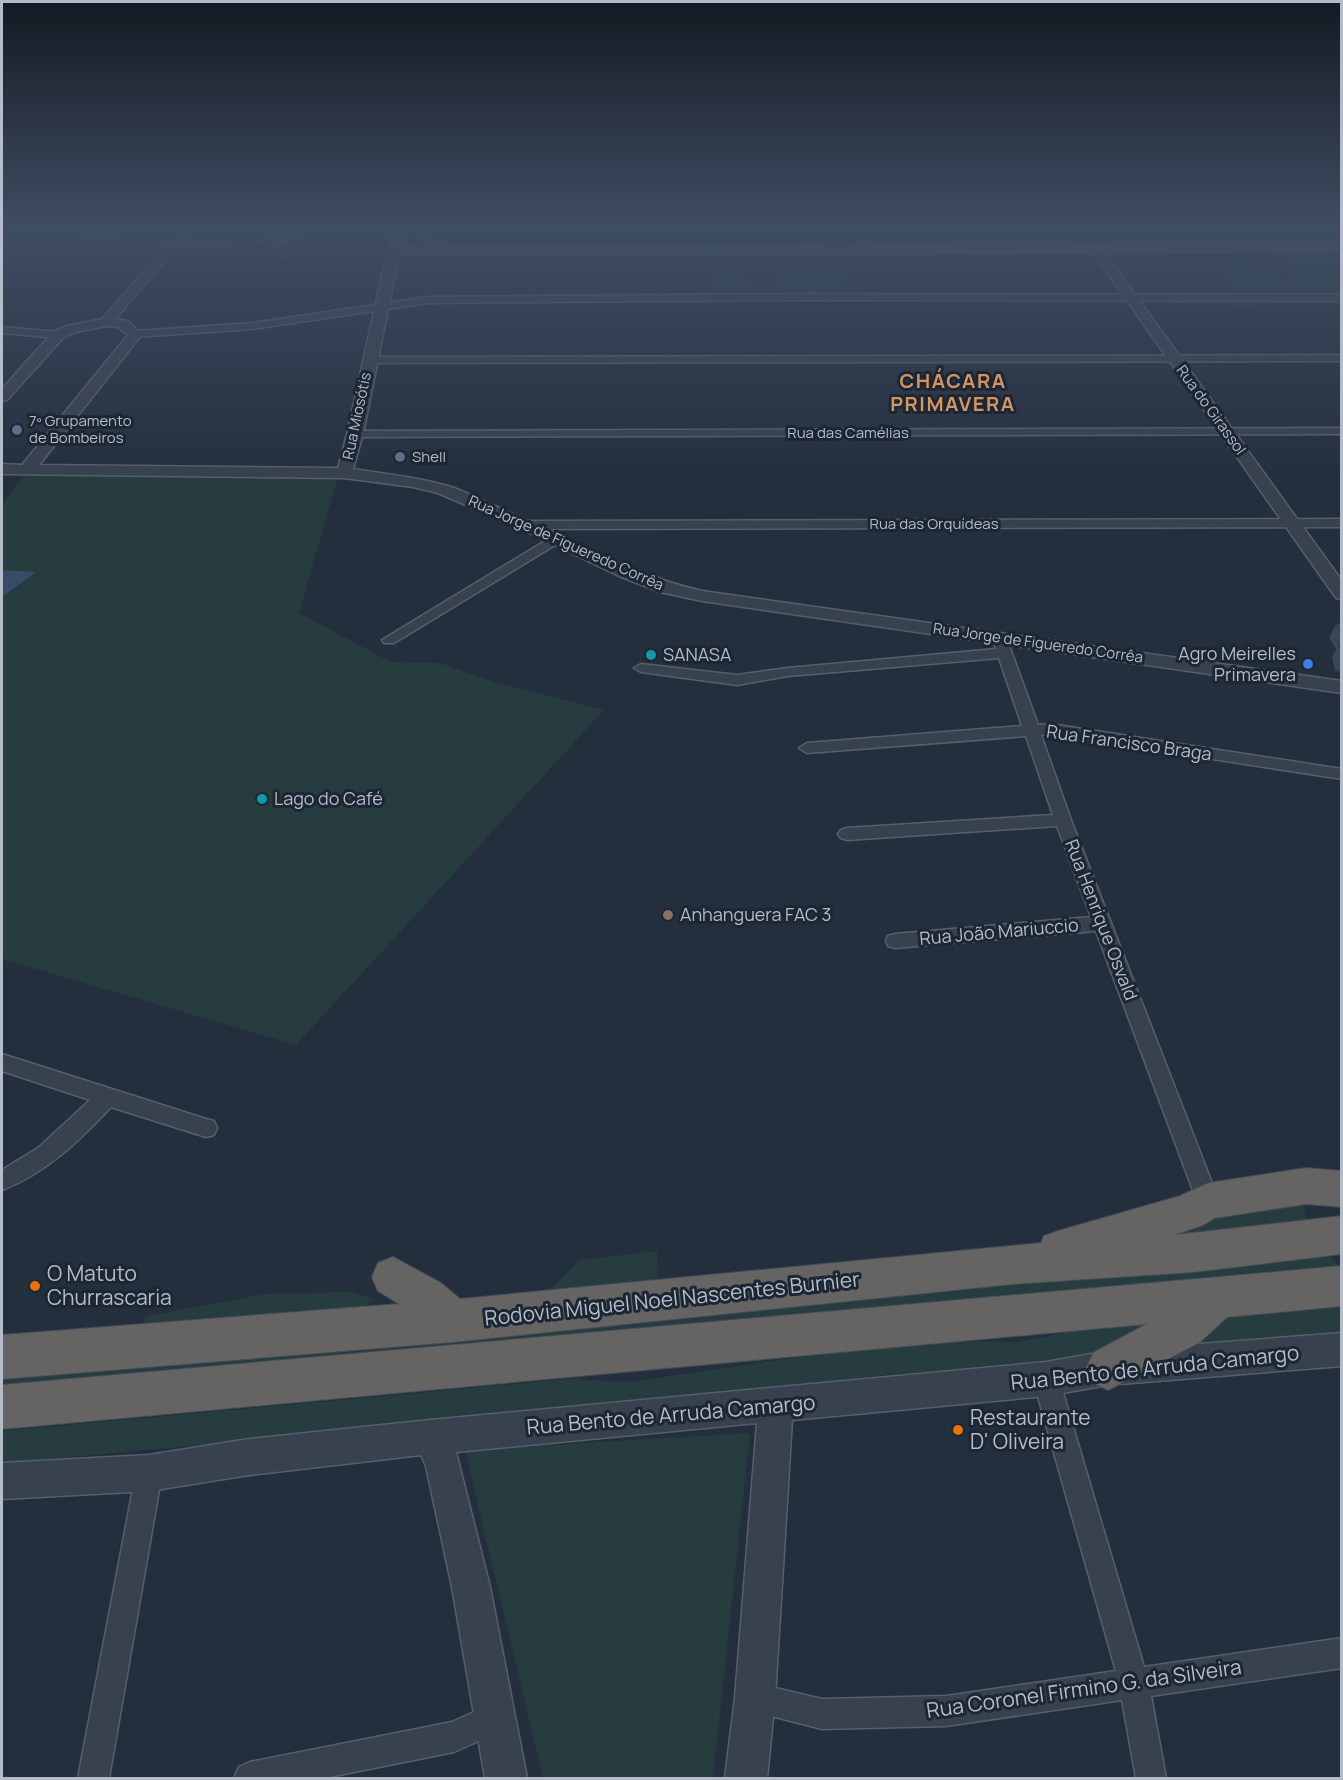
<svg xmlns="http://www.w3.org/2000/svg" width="1343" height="1780" font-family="Manrope,sans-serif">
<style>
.green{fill:#263c3f}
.water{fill:#394c67}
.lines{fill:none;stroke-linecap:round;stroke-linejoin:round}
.minor-casing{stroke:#565f6c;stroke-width:3}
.tertiary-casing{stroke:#565f6c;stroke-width:3}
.secondary-casing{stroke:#565f6c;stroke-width:3}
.trunk-casing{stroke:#434c59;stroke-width:2}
.minor{fill:#38414e;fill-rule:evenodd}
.tertiary{fill:#38414e;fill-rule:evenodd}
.secondary{fill:#465061;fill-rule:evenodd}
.trunk{fill:#656462;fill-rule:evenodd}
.wall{fill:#3b4654}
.shaded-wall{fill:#303945}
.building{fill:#455162;stroke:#303945;stroke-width:1.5}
.service-dot{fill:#5c6f8a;stroke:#1d2633;stroke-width:2}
.culture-dot{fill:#0f9aa8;stroke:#1d2633;stroke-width:2}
.shop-dot{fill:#3f7fe0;stroke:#1d2633;stroke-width:2}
.education-dot{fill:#8d6e63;stroke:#1d2633;stroke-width:2}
.food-dot{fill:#e8710a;stroke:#1d2633;stroke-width:2}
.labels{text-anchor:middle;stroke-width:6;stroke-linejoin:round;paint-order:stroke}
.far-street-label{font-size:15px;fill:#b4bcc9;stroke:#1d2633}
.far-poi-label{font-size:15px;fill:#b4bcc9;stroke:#1d2633;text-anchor:start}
.poi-label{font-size:18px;fill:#b4bcc9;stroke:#1d2633;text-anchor:start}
.street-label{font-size:18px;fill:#b4bcc9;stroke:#1d2633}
.far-district-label{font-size:20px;font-weight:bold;letter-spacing:1.5px;fill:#d59563;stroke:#1d2633}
.near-poi-label{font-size:21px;fill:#b4bcc9;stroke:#1d2633;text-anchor:start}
.near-street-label{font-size:21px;fill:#b4bcc9;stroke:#1d2633}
</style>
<rect width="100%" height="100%" fill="#242f3e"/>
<!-- green -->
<path class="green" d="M 1297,248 L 1328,252 L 1341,271 L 1341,299 L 1250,306 L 1173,303 L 1173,297 L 1239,295 L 1228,280 L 1225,270 C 1242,249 1262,271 1279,279 L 1301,276 L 1295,267 L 1271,253 L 1272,249 Z
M 817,272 L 850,276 C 839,284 836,297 825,302 L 737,302 L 710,291 L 710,281 L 715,277 L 742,278 L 757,286 L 770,287 L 775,282 L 778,273 Z
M 25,475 L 338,477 L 299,613 L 391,662 L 440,663 L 494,682 L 604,710 L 296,1045 L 2,959 L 2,504 Z
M 1301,1200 L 1309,1225 L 1175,1235 L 1174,1230 L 1231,1214 Z
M 657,1251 L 658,1281 L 549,1290 L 579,1260 Z
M 1328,1254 L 1341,1268 L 182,1375 L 2,1390 L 2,1371 L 169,1362 Z
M 352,1292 L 376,1300 L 357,1310 L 139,1327 L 147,1316 L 266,1294 Z
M 1341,1303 L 1341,1336 L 1208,1349 L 1201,1342 L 1208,1328 L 1225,1316 Z
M 1161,1319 L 1078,1361 L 1022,1367 L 889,1374 L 707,1400 L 2,1463 L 2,1431 L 569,1379 L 631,1382 L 854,1349 L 936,1341 L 1020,1342 L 1113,1322 Z
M 750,1433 L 713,1778 L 543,1778 L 465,1450 Z"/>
<!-- water -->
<path class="water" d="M 2,570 L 36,572 L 2,597 Z"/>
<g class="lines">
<defs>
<path id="minor" d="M 45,226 L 60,226 L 118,237 L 193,241 L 267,237 L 326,226 L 341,226 C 334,231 323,232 315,234 C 243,250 167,250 94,238 C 79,236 57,234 45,226 Z
M 811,294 L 1342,295 L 1342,301 L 811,300 L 428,303 L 252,329 L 135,337 L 130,334 L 135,331 L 252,323 L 428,297 Z
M 2,327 L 58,332 L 63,335 L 58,338 L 2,333 Z
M 1342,355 L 1342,361 L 369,363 L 364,360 L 369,357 Z
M 1342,428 L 1342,434 L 355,437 L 349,434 L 355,431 Z
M 1342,519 L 1342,527 L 527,529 L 521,525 L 527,521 Z
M 555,535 L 561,539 L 560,542 L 394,643 L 384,643 L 382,640 Z
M 999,633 L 1006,637 L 1038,725 L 1051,724 L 1342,769 L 1342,779 L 1051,734 L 1041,735 L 1071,820 L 1219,1201 L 1216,1208 L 1208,1211 L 1200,1208 L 1197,1201 L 1096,931 L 895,948 L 888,946 L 886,941 L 888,936 L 895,934 L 1091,917 L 1057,826 L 847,840 L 841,838 L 838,834 L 841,830 L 847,828 L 1053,815 L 1026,736 L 807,753 L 799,748 L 807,743 L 1022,726 L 999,658 L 788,676 L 737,685 L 641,672 L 634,668 L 641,664 L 737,675 L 788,668 L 996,649 L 992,637 Z
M 2,1054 L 206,1119 L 214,1121 L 217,1128 L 214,1135 L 206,1137 L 111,1107 C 79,1141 46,1173 2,1190 L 2,1170 L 38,1148 L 90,1100 L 2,1071 Z
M 1046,1366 L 1055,1370 L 1059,1379 L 1144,1667 L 1342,1638 L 1342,1668 L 1151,1696 L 1166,1778 L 1136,1778 L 1122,1700 L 946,1726 L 822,1729 L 744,1709 L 740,1698 L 744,1687 L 755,1683 L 822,1699 L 946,1696 L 1116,1671 L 1033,1379 L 1037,1370 Z
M 149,1460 L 158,1464 L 162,1473 L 109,1778 L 78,1778 L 136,1473 L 140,1464 Z
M 494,1703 L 505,1707 L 509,1718 L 505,1729 L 454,1752 L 324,1778 L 234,1778 L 239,1767 L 250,1762 L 452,1722 Z"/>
<path id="tertiary" d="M 184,226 L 195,226 L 115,319 L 127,321 L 142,334 L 39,465 L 338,468 L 347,434 L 389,244 L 395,241 L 401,244 L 363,434 L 353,469 C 385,474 417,477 448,486 C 462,490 476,498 490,504 C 560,533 627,574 702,591 L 1342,681 L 1342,693 L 702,601 L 660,592 L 619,576 L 521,529 L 438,493 L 413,487 L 344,478 L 2,474 L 2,464 L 22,465 L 128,335 L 118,327 L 106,326 L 76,332 L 63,338 L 7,400 L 2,401 L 2,389 L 53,332 L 67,326 L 102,319 Z
M 391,226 L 406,226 L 448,244 L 446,246 L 438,246 Z
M 1096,245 L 1100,246 L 1342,581 L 1342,599 L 1336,598 L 1090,248 Z
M 1342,1333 L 1342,1366 L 1108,1385 L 1046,1396 L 792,1420 L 775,1698 L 767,1778 L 725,1778 L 735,1698 L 757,1423 L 456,1452 L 490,1587 L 527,1778 L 485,1778 L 452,1587 L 426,1466 L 421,1455 L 249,1475 L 149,1491 L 2,1499 L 2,1463 L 149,1455 L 249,1439 L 430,1420 L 1046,1362 L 1108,1351 Z"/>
<path id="secondary" d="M 377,226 C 388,226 397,226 404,235 L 402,242 L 411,247 L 1342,243 L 1342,251 L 409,255 L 391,247 L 389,244 L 391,236 Z"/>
<path id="trunk" d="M 1306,1168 L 1342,1171 L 1342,1207 L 1306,1204 L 1215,1218 L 1203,1225 L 1174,1235 L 1342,1216 L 1342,1254 L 1194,1272 L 1013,1284 L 453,1342 L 2,1379 L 2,1335 L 399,1304 L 378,1291 L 372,1277 L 378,1263 L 393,1257 L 441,1283 L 460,1299 L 1041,1243 L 1044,1236 L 1058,1231 L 1180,1196 L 1208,1183 Z
M 1342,1266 L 1342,1306 L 1227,1317 L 1199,1343 L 1108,1390 L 1093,1383 L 1086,1368 L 1093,1353 L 1147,1324 L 2,1429 L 2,1385 Z"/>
</defs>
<!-- minor casing -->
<use href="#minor" class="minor-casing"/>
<!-- tertiary casing -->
<use href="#tertiary" class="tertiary-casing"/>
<!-- secondary casing -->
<use href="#secondary" class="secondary-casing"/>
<!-- trunk casing -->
<use href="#trunk" class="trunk-casing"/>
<!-- minor -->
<use href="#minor" class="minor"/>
<!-- tertiary -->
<use href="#tertiary" class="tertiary"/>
<!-- secondary -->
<use href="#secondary" class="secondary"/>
<!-- trunk -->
<use href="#trunk" class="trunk"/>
</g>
<!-- wall -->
<path class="wall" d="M 269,236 L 296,245 L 298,256 L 281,259 L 272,247 Z
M 1336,624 L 1341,624 L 1341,672 L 1335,671 L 1332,657 L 1336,649 L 1329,638 Z"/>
<!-- shaded-wall -->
<path class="shaded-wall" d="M 296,245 L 298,256 L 281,259 L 278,247 Z"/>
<!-- building -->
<path class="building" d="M 288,233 L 296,245 L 278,247 L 269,236 Z
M 1336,624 L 1341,624 L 1341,631 Z
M 1339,643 L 1341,643 L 1341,653 Z"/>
<!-- sky -->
<linearGradient id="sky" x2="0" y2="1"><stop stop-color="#141a22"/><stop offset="0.48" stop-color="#3f4d63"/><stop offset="1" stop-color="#3f4d63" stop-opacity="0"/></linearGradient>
<rect width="1343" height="475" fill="url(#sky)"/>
<!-- markers -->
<g class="service-dot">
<circle cx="17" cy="430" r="6"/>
<circle cx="400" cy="457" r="6"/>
</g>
<g class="culture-dot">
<circle cx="651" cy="655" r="6"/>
<circle cx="262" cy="799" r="6"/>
</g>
<circle class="shop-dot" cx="1308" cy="664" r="6"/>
<circle class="education-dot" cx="668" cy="915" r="6"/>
<g class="food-dot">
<circle cx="35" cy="1286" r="6"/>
<circle cx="958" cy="1430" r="6"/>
</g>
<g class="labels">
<!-- far-street labels -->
<g class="far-street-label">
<text transform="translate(1211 410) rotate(54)" y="5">Rua do Girassol</text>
<text transform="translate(357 416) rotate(-78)" y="5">Rua Miosótis</text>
<text x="848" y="438">Rua das Camélias</text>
<text x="934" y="529">Rua das Orquídeas</text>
<text transform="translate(566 543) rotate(24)" y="5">Rua Jorge de Figueredo Corrêa</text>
<text transform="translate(1038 643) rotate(8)" y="5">Rua Jorge de Figueredo Corrêa</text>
</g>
<!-- far-poi labels -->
<g class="far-poi-label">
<text x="29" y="426">7º Grupamento<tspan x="29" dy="17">de Bombeiros</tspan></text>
<text x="412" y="462">Shell</text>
</g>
<!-- poi labels -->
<g class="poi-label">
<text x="1296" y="660" text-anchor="end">Agro Meirelles<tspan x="1296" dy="21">Primavera</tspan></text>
<text x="663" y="661">SANASA</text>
<text x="274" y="805">Lago do Café</text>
<text x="680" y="921">Anhanguera FAC 3</text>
</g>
<!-- street labels -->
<g class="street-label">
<text transform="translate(1129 743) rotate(8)" y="6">Rua Francisco Braga</text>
<text transform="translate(1101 920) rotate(69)" y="6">Rua Henrique Osvald</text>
<text transform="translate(999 932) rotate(-5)" y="6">Rua João Mariuccio</text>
</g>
<!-- far-district labels -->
<g class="far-district-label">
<text x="953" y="388">CHÁCARA<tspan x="953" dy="23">PRIMAVERA</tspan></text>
</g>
<!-- near-poi labels -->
<g class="near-poi-label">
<text x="47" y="1281">O Matuto<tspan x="47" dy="24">Churrascaria</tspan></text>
<text x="970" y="1425">Restaurante<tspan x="970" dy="24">D' Oliveira</tspan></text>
</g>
<!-- near-street labels -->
<g class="near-street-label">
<text transform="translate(672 1299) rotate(-6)" y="7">Rodovia Miguel Noel Nascentes Burnier</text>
<text transform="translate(1155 1368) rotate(-6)" y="7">Rua Bento de Arruda Camargo</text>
<text transform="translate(671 1415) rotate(-5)" y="7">Rua Bento de Arruda Camargo</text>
<text transform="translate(1084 1689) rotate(-8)" y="7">Rua Coronel Firmino G. da Silveira</text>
</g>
</g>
<!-- border -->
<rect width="1343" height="1780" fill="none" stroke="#b4bcc9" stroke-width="6"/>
</svg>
